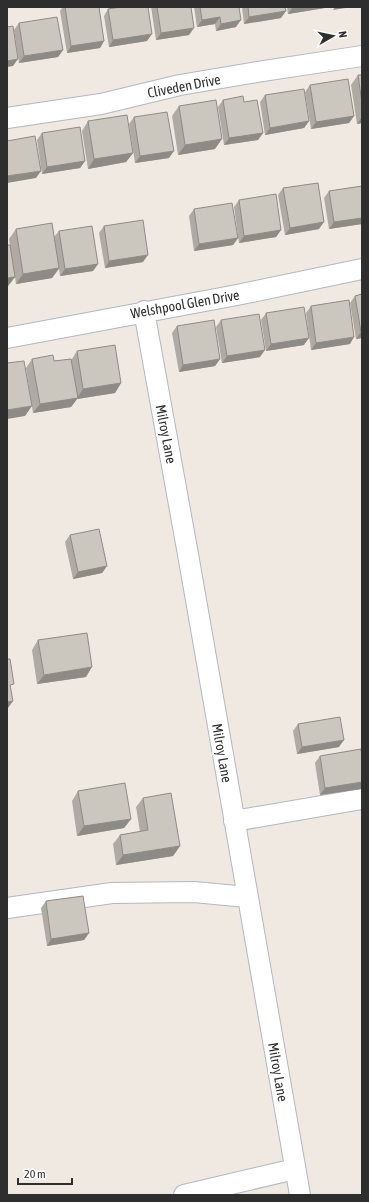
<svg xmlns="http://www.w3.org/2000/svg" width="369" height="1202" font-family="'Asap Condensed',sans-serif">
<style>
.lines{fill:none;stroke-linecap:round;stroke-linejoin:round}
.minor-casing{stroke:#b4b7c1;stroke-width:22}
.minor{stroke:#fff;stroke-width:20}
.wall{fill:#afaba4}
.shaded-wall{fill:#8e8b86}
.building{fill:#cbc7bf;stroke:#8e8b86}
.labels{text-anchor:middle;stroke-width:4;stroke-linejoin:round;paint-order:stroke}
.street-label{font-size:14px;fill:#2e2e2e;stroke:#fff}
</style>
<rect width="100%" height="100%" fill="#efe9e1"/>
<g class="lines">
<defs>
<path id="minor" d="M 7,118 L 101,104 L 180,85 L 257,72 L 362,56
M 144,311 L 189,560 L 300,1195
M 7,338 L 237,295 L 362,269
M 234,821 L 362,799
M 7,908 L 112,893 L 194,892 L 247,897
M 184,1195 L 295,1169"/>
</defs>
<!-- minor casing -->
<use href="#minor" class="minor-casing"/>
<!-- minor -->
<use href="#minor" class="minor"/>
</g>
<!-- wall -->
<path class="wall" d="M 63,7 L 99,7 L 104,41 L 100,48 L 67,53 L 60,11 Z
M 151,7 L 191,7 L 189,35 L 156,40 Z
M 194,7 L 239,7 L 236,27 L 216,31 L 215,24 L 197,27 Z
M 242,7 L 285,7 L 281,18 L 244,24 Z
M 287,7 L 326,7 L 325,8 L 288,14 Z
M 108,9 L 147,41 L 109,47 L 104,16 Z
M 19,23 L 63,50 L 58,57 L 19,63 L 14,30 Z
M 358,75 L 362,75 L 362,123 L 357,124 L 351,85 Z
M 310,85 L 354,116 L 349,123 L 311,129 L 305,92 Z
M 265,95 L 309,121 L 304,128 L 265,135 L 260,102 Z
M 223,100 L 244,102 L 263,133 L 258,140 L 224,145 L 218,107 Z
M 179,106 L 215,149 L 178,155 L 172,116 Z
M 134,117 L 169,158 L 135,163 L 129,124 Z
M 88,121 L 133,153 L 126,162 L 88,169 L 82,131 Z
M 42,133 L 85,161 L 80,168 L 42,174 L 37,140 Z
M 362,186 L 362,224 L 329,229 L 324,198 L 329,191 Z
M 283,188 L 319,229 L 285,235 L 278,195 Z
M 239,200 L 281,230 L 276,237 L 239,243 L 234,207 Z
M 194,209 L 238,238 L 233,245 L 194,251 L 189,216 Z
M 104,226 L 143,262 L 105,268 L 99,233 Z
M 16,229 L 54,237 L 59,231 L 98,264 L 93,271 L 60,276 L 59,269 L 52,278 L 16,284 L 15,277 L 8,286 L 10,245 L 9,239 Z
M 362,294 L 362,338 L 356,339 L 350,303 L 355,296 Z
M 311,306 L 350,344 L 311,350 L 306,313 Z
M 266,313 L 304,345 L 266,351 L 261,320 Z
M 221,320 L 260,357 L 222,363 L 216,327 Z
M 177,326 L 220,359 L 215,366 L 179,372 L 172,333 Z
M 77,351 L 121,383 L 115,393 L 77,399 L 71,407 L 33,413 L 26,368 L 32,359 L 54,361 L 72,359 Z
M 70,535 L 107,566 L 102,573 L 73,579 L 65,542 Z
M 38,640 L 86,677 L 37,684 L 32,650 Z
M 298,724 L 339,747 L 297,754 L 293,731 Z
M 320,756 L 361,789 L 320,795 L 315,763 Z
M 78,791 L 131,819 L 124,828 L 77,836 L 72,801 Z
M 143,798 L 180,846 L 173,856 L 116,865 L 113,844 L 120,835 L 140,832 L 136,807 Z
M 46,901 L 89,933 L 84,940 L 47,946 L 41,908 Z"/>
<!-- shaded-wall -->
<path class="shaded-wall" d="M 293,7 L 326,7 L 325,8 L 288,14 Z
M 335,7 L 352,7 L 333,10 Z
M 286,11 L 281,18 L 244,24 L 249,17 Z
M 220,17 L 215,24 L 197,27 L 202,20 Z
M 241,20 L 236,27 L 216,31 L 221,24 Z
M 194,28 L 189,35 L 156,40 L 161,33 Z
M 152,34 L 147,41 L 109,47 L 113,40 Z
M 104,41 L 100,48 L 67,53 L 71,46 Z
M 63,50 L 58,57 L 19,63 L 24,56 Z
M 18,59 L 13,66 L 7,67 L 7,61 Z
M 354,116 L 349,123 L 311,129 L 316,122 Z
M 362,117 L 362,123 L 357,124 Z
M 309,121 L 304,128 L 265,135 L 270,128 Z
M 263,133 L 258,140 L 224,145 L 229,138 Z
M 222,139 L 215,149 L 178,155 L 185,145 Z
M 174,151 L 169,158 L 135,163 L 140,156 Z
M 133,153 L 126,162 L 88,169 L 94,159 Z
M 85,161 L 80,168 L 42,174 L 47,167 Z
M 41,171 L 36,178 L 7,183 L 7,176 Z
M 362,218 L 362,224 L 329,229 L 334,222 Z
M 324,222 L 319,229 L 285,235 L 290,228 Z
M 281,230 L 276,237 L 239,243 L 244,236 Z
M 238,238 L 233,245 L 194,251 L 199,244 Z
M 148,255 L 143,262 L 105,268 L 109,261 Z
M 98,264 L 93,271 L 60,276 L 65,269 Z
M 59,268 L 52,278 L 16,284 L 23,274 Z
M 15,277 L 8,286 L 7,287 L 7,278 Z
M 361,332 L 362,332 L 362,338 L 356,339 Z
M 354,337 L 350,344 L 311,350 L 316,343 Z
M 309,338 L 304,345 L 266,351 L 271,344 Z
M 265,350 L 260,357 L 222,363 L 227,356 Z
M 220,359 L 215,366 L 179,372 L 183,365 Z
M 121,383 L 115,393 L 77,399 L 71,407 L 33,413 L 40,404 L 77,398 L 83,389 Z
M 32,406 L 25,416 L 7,419 L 7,410 Z
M 107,566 L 102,573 L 73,579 L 78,572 Z
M 92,667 L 86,677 L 37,684 L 44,675 Z
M 13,701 L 8,708 L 7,708 L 7,702 Z
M 344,740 L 339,747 L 297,754 L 302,747 Z
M 362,782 L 362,788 L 361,789 L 320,795 L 325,788 Z
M 131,819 L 124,828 L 77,836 L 84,826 Z
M 180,846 L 173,856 L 116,865 L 123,855 Z
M 89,933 L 84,940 L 47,946 L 51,939 Z"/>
<!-- building -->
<path class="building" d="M 65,7 L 99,7 L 104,41 L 71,46 Z
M 121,7 L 148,7 L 152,34 L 113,40 L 108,9 Z
M 157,7 L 191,7 L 194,28 L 161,33 Z
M 200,7 L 239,7 L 241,20 L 221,24 L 220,17 L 202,20 Z
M 248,7 L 285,7 L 286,11 L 249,17 Z
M 57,17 L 63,50 L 24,56 L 19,23 Z
M 13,26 L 18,59 L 7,61 L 7,27 Z
M 358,75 L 362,75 L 362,103 Z
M 348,79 L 354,116 L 316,122 L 310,85 Z
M 304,89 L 309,121 L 270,128 L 265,95 Z
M 243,96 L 244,102 L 257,100 L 263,133 L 229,138 L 223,100 Z
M 216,100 L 222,139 L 185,145 L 179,106 Z
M 167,112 L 174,151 L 140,156 L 134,117 Z
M 127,115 L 133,153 L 94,159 L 88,121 Z
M 80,127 L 85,161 L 47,167 L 42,133 Z
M 35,136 L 41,171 L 7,176 L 7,141 Z
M 318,183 L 324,222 L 290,228 L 283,188 Z
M 362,186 L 362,218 L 334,222 L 329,191 Z
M 276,194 L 281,230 L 244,236 L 239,200 Z
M 232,203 L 238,238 L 199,244 L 194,209 Z
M 143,220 L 148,255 L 109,261 L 104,226 Z
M 52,223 L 59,268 L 23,274 L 16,229 Z
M 92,226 L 98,264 L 65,269 L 59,231 Z
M 7,245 L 10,245 L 15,277 L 7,278 Z
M 362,294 L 362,332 L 361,332 L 355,296 Z
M 349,300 L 354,337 L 316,343 L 311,306 Z
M 304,307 L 309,338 L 271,344 L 266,313 Z
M 259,314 L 265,350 L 227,356 L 221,320 Z
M 214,320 L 220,359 L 183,365 L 177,326 Z
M 115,345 L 121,383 L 83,389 L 77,351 Z
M 53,355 L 54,361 L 71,359 L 78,398 L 40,404 L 32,359 Z
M 24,361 L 32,406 L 7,410 L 7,363 Z
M 99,529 L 107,566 L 78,572 L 70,535 Z
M 87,633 L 92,667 L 44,675 L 38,640 Z
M 7,659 L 10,659 L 14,684 L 10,685 L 13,701 L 7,702 Z
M 340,717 L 344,740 L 302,747 L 298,724 Z
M 361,749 L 362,756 L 362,782 L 325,788 L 320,756 Z
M 125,783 L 131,819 L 84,826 L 78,791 Z
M 171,793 L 180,846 L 123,855 L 120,835 L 148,830 L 143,798 Z
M 83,896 L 89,933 L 51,939 L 46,901 Z"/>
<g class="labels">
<!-- street labels -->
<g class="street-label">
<text transform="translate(184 86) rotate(-11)" y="5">Cliveden Drive</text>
<text transform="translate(185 304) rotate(-10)" y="5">Welshpool Glen Drive</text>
<text transform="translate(166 434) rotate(79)" y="5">Milroy Lane</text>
<text transform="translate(222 753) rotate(80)" y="5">Milroy Lane</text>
<text transform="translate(278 1072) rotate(80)" y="5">Milroy Lane</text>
</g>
</g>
<!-- border -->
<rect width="369" height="1202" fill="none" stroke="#2e2e2e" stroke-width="16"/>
<!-- north arrow -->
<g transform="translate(333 36) rotate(81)" stroke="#ffffff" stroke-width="3" paint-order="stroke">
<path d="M0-3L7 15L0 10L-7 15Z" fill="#2e2e2e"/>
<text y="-6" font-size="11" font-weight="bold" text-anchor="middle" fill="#2e2e2e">N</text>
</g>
<!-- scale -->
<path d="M18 1178v6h54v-6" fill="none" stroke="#2e2e2e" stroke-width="2"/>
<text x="24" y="1178" font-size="12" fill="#2e2e2e" stroke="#ffffff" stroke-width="3" paint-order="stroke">20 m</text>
</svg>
